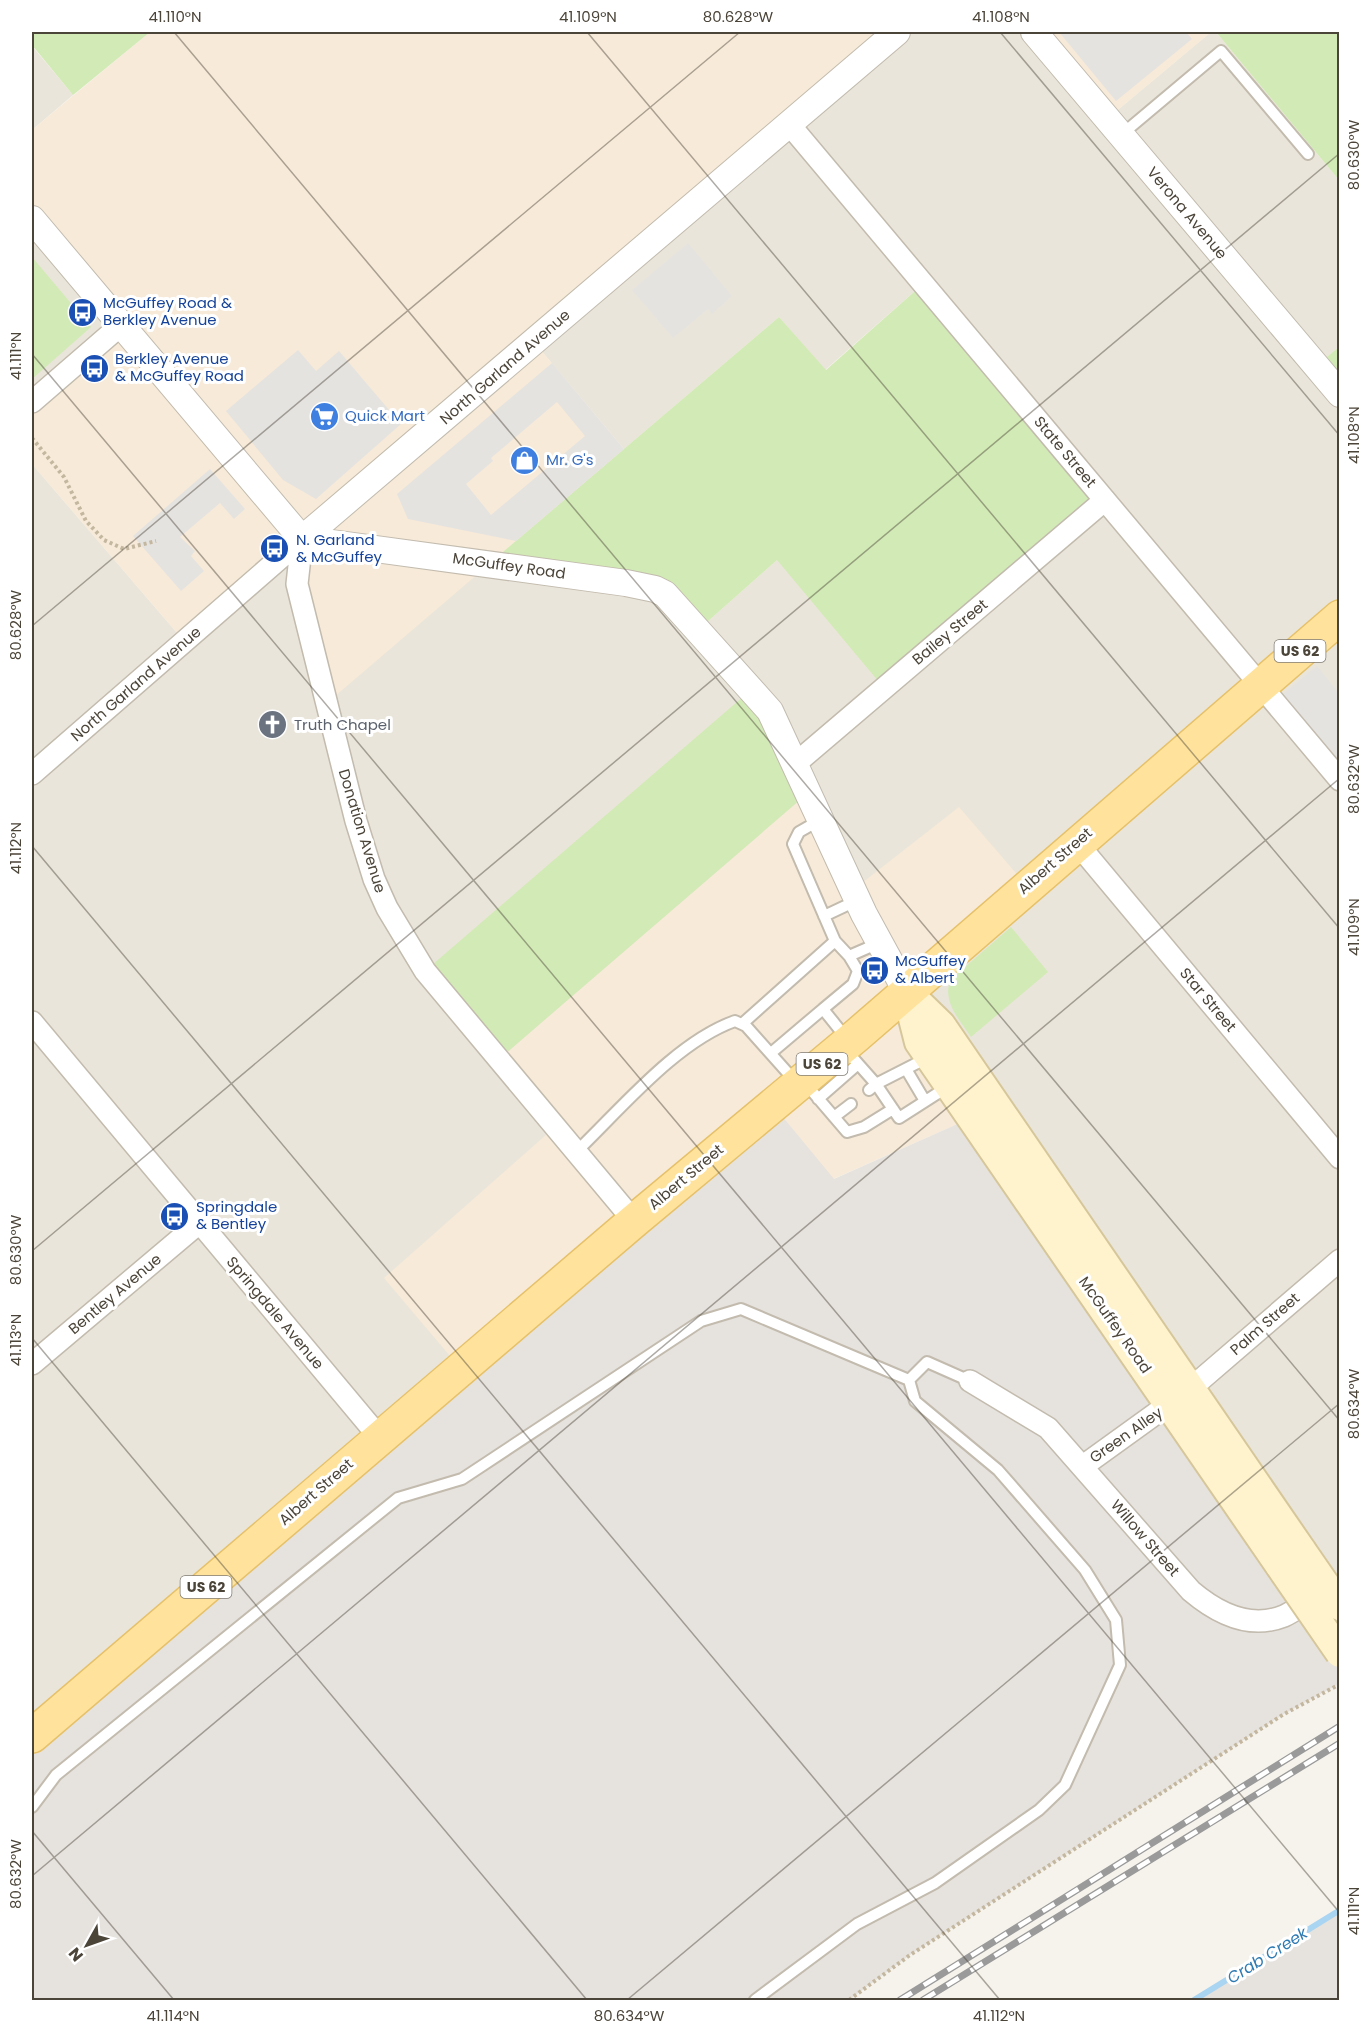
<svg xmlns="http://www.w3.org/2000/svg" width="1371" height="2032" font-family="Poppins,sans-serif">
<style>
.residential{fill:#eae5da}
.commercial{fill:#f7ead8}
.industrial{fill:#e6e2dd}
.green{fill:#d2eab5}
.parking{fill:#e5e3e0;fill-rule:evenodd}
.lines{fill:none;stroke-linecap:round;stroke-linejoin:round}
.stream{stroke:#a9d4f2;stroke-width:6}
.service-casing{stroke:#c2bbae;stroke-width:14}
.minor-casing{stroke:#c2bbae;stroke-width:24}
.tertiary-casing{stroke:#c2bbae;stroke-width:28}
.secondary-casing{stroke:#d6c79b;stroke-width:32}
.primary-casing{stroke:#e6c16a;stroke-width:36}
.path{stroke:#c4b79f;stroke-width:4;stroke-dasharray:3 3;stroke-linecap:butt}
.service{stroke:#fff;stroke-width:10}
.minor{stroke:#fff;stroke-width:21}
.tertiary{stroke:#fff;stroke-width:26}
.secondary{stroke:#fff3cd;stroke-width:28}
.primary{stroke:#ffe39c;stroke-width:33}
.rail-casing{stroke:#9a9a9a;stroke-width:7}
.rail{stroke:#fff;stroke-width:4.5;stroke-dasharray:14;stroke-linecap:butt}
.secondary-bridge-casing{stroke:#d6c79b;stroke-width:32;stroke-linecap:butt}
.secondary-bridge{stroke:#fff3cd;stroke-width:28}
.ticks{fill:none;stroke:#4b4439;stroke-width:1.5;stroke-opacity:0.45}
.labels{text-anchor:middle;stroke-width:6;stroke-linejoin:round;paint-order:stroke}
.shield{fill:#fff;stroke:#817c74;stroke-width:1.5}
.shield-label{font-size:14px;font-weight:bold;fill:#4b4439}
.street-label{font-size:15px;fill:#4b4439;stroke:#fff}
.transit-label{font-size:15px;fill:#164399;stroke:#fff;text-anchor:start}
.shop-label{font-size:15px;fill:#366cbe;stroke:#fff;text-anchor:start}
.worship-label{font-size:15px;fill:#5b616d;stroke:#fff;text-anchor:start}
.water-label{font-size:16px;font-style:italic;fill:#2e7ab2;stroke:#fff}
.neatline{fill:none;stroke:#4b4439;stroke-width:2}
.ticks-label{font-size:15px;text-anchor:middle;fill:#4b4439}
</style>
<rect width="100%" height="100%" fill="#f6f3ec"/>
<!-- residential -->
<path class="residential" d="M 897,32 L 1035,32 L 1107,119 L 1211,32 L 1216,32 L 1339,180 L 1339,347 L 1317,366 L 1340,394 L 1339,1581 L 853,891 L 555,1127 L 461,1369 L 32,1736 L 32,464 L 184,641 L 302,539 L 626,583 L 698,630 L 777,560 L 923,284 L 825,370 L 779,317 L 624,449 L 534,342 Z
M 32,46 L 73,95 L 32,130 Z
M 32,219 L 121,325 L 32,402 Z"/>
<!-- commercial -->
<path class="commercial" d="M 150,32 L 897,32 L 534,342 L 624,449 L 327,703 L 297,584 L 302,540 L 184,641 L 32,464 L 32,402 L 121,325 L 32,219 L 32,130 Z
M 1034,32 L 1211,32 L 1107,119 Z
M 808,793 L 853,890 L 959,807 L 1027,886 L 906,991 L 971,1118 L 833,1179 L 773,1105 L 461,1369 L 384,1278 L 555,1127 L 498,1060 Z"/>
<!-- industrial -->
<path class="industrial" d="M 773,1105 L 834,1179 L 971,1118 L 1339,1656 L 1339,1684 L 1284,1714 L 910,1955 L 849,2000 L 32,2000 L 32,1736 Z
M 1339,1910 L 1339,2000 L 1194,2000 L 1304,1933 Z"/>
<!-- green -->
<path class="green" d="M 32,32 L 150,32 L 73,95 L 32,45 Z
M 1216,32 L 1339,32 L 1339,180 Z
M 32,257 L 91,327 L 32,379 Z
M 923,284 L 1105,500 L 884,688 L 777,560 L 698,630 L 665,594 L 490,563 L 779,317 L 826,370 Z
M 1339,347 L 1339,394 L 1316,366 Z
M 752,689 L 808,793 L 498,1060 L 425,971 Z
M 1011,927 L 1048,972 L 971,1037 C 960,1020 941,1001 951,979 Z"/>
<!-- parking -->
<path class="parking" d="M 1059,32 L 1186,32 L 1192,39 L 1116,101 Z
M 688,243 L 732,296 L 712,314 L 708,309 L 673,338 L 632,290 Z
M 298,350 L 316,371 L 339,351 L 401,424 L 316,499 L 283,480 L 226,411 Z
M 552,363 L 624,449 L 516,541 L 408,519 L 397,494 ZM 557,402 L 585,436 L 491,515 L 466,484 L 493,461 L 491,458 Z
M 210,469 L 245,509 L 234,519 L 220,503 L 180,537 L 195,551 L 191,556 L 204,571 L 181,591 L 133,536 Z
M 1317,666 L 1339,693 L 1339,763 L 1283,694 Z"/>
<g class="lines">
<!-- stream -->
<path class="stream" d="M 1194,2000 L 1340,1910"/>
<defs>
<path id="service" d="M 1121,135 L 1221,51 L 1308,154
M 820,820 L 799,832 L 793,844 L 835,941
M 824,916 L 858,900
M 849,956 L 879,943
M 742,1024 L 835,941 L 849,956 L 858,971 L 853,984 L 823,1009
M 845,1049 L 876,1084 L 869,1090
M 771,1053 L 823,1009 L 847,1039
M 929,1057 L 876,1084 L 899,1118 L 949,1086
M 906,1069 L 925,1101
M 805,1083 L 847,1132 L 864,1127 L 893,1109
M 818,1099 L 858,1064
M 834,1117 L 851,1104
M 576,1152 C 621,1109 676,1042 735,1021 L 746,1026 L 795,1081
M 32,1807 L 56,1775 L 398,1498 L 462,1479 L 701,1321 L 741,1309 L 909,1380
M 755,2000 L 857,1924 L 935,1883 L 1039,1810 L 1065,1785 L 1120,1665 L 1116,1620 L 1085,1570 L 998,1470 L 915,1401 L 909,1380 L 927,1362 L 970,1381"/>
<path id="minor" d="M 789,124 L 1340,780
M 32,402 L 121,325
M 302,539 L 297,584 L 356,821 L 374,879 L 387,908 L 425,971 L 634,1221
M 795,764 L 1105,500
M 32,774 L 302,539
M 1076,842 L 1340,1158
M 32,1022 L 380,1438
M 32,1364 L 199,1223
M 970,1381 L 1048,1428 L 1191,1591 C 1217,1613 1249,1630 1284,1616 C 1295,1611 1306,1602 1316,1596
M 1190,1389 L 1340,1260
M 1083,1466 L 1169,1404"/>
<path id="tertiary" d="M 1034,32 L 1340,394
M 32,219 L 302,539 L 626,583 L 655,589 L 665,594 L 770,711 L 864,914 L 906,991
M 302,539 L 897,32"/>
<path id="secondary" d="M 906,991 L 919,1042 L 1280,1566
M 906,991 L 941,1025 L 1302,1551"/>
<path id="primary" d="M 32,1736 L 634,1221 L 856,1036 L 1340,617"/>
</defs>
<!-- service casing -->
<use href="#service" class="service-casing"/>
<!-- minor casing -->
<use href="#minor" class="minor-casing"/>
<!-- tertiary casing -->
<use href="#tertiary" class="tertiary-casing"/>
<!-- secondary casing -->
<use href="#secondary" class="secondary-casing"/>
<!-- primary casing -->
<use href="#primary" class="primary-casing"/>
<!-- path -->
<path class="path" d="M 32,438 L 64,477 L 86,521 L 104,540 L 124,549 L 156,541
M 849,2000 L 910,1955 L 1284,1714 L 1340,1684"/>
<!-- service -->
<use href="#service" class="service"/>
<!-- minor -->
<use href="#minor" class="minor"/>
<!-- tertiary -->
<use href="#tertiary" class="tertiary"/>
<!-- secondary -->
<use href="#secondary" class="secondary"/>
<!-- primary -->
<use href="#primary" class="primary"/>
<defs>
<path id="rail" d="M 900,2000 L 1340,1726
M 923,2000 L 1340,1743"/>
</defs>
<!-- rail casing -->
<use href="#rail" class="rail-casing"/>
<!-- rail -->
<use href="#rail" class="rail"/>
<defs>
<path id="secondary-bridge" d="M 1302,1551 L 1340,1606
M 1280,1566 L 1340,1653"/>
</defs>
<!-- secondary-bridge casing -->
<use href="#secondary-bridge" class="secondary-bridge-casing"/>
<!-- secondary-bridge -->
<use href="#secondary-bridge" class="secondary-bridge"/>
</g>
<!-- ticks -->
<path class="ticks" d="M 174,32 L 1340,1421M 587,32 L 1340,929M 1000,32 L 1340,436M 32,354 L 1340,1913M 32,626 L 740,32M 32,846 L 1000,2000M 32,1251 L 1340,153M 32,1338 L 587,2000M 32,1831 L 174,2000M 32,1876 L 1340,778M 627,2000 L 1340,1403"/>
<!-- icons -->
<defs>
<symbol id="bus-disc" viewBox="-11 -11 22 22"><circle r="9.5" fill="#1a4fb4" stroke="#fff"/><path d="M-5-6H5V4H4V6H2V4H-2V6H-4V4H-5ZM-3.5-4V0h7V-4ZM-3.5 1.2v1.5H-2V1.2ZM2 1.2v1.5H3.5V1.2Z" fill="#fff"/></symbol>
<symbol id="supermarket-disc" viewBox="-11 -11 22 22"><circle r="9.5" fill="#3f7fe0" stroke="#fff"/><path d="M-6-5.5h2.5l.6 2H6L4.5 2H-2.5L-4.4-4H-6ZM-1.5 3.2a1.3 1.3 0 1 0 .1 0ZM3 3.2a1.3 1.3 0 1 0 .1 0Z" fill="#fff"/></symbol>
<symbol id="shop-disc" viewBox="-11 -11 22 22"><circle r="9.5" fill="#3f7fe0" stroke="#fff"/><path d="M-5-2.5h2.3a2.7 3.5 0 0 1 5.4 0H5L5.5 6h-11ZM-1.5-2.5h3a1.5 2.3 0 0 0-3 0Z" fill="#fff"/></symbol>
<symbol id="church-disc" viewBox="-11 -11 22 22"><circle r="9.5" fill="#6b7280" stroke="#fff"/><path d="M-1.2-6h2.4v3.5h3.3v2.4h-3.3V6h-2.4V-.1h-3.3v-2.4h3.3Z" fill="#fff"/></symbol>
</defs>
<g fill-rule="evenodd">
<use href="#bus-disc" x="66" y="296" width="33" height="33"/>
<use href="#bus-disc" x="78" y="352" width="33" height="33"/>
<use href="#supermarket-disc" x="308" y="400" width="33" height="33"/>
<use href="#shop-disc" x="508" y="444" width="33" height="33"/>
<use href="#bus-disc" x="258" y="532" width="33" height="33"/>
<use href="#church-disc" x="256" y="708" width="33" height="33"/>
<use href="#bus-disc" x="858" y="954" width="33" height="33"/>
<use href="#bus-disc" x="158" y="1200" width="33" height="33"/>
</g>
<g class="labels">
<!-- shield labels -->
<g class="shield">
<rect x="1274.5" y="640" width="51" height="22" rx="4.5"/>
<rect x="796.5" y="1053" width="51" height="22" rx="4.5"/>
<rect x="180.5" y="1576" width="51" height="22" rx="4.5"/>
</g>
<g class="shield-label">
<text x="1300" y="656">US 62</text>
<text x="822" y="1069">US 62</text>
<text x="206" y="1592">US 62</text>
</g>
<!-- street labels -->
<g class="street-label">
<text transform="translate(1187 213) rotate(50)" y="5">Verona Avenue</text>
<text transform="translate(505 367) rotate(-41)" y="5">North Garland Avenue</text>
<text transform="translate(1065 452) rotate(50)" y="5">State Street</text>
<text transform="translate(509 566) rotate(8)" y="5">McGuffey Road</text>
<text transform="translate(950 632) rotate(-40)" y="5">Bailey Street</text>
<text transform="translate(136 684) rotate(-41)" y="5">North Garland Avenue</text>
<text transform="translate(362 831) rotate(73)" y="5">Donation Avenue</text>
<text transform="translate(1055 861) rotate(-41)" y="5">Albert Street</text>
<text transform="translate(1208 1000) rotate(50)" y="5">Star Street</text>
<text transform="translate(686 1177) rotate(-40)" y="5">Albert Street</text>
<text transform="translate(115 1294) rotate(-40)" y="5">Bentley Avenue</text>
<text transform="translate(275 1313) rotate(50)" y="5">Springdale Avenue</text>
<text transform="translate(1265 1324) rotate(-41)" y="5">Palm Street</text>
<text transform="translate(1115 1325) rotate(55)" y="5">McGuffey Road</text>
<text transform="translate(1126 1435) rotate(-35)" y="5">Green Alley</text>
<text transform="translate(316 1492) rotate(-41)" y="5">Albert Street</text>
<text transform="translate(1145 1538) rotate(49)" y="5">Willow Street</text>
</g>
<!-- transit labels -->
<g class="transit-label">
<text x="103" y="308">McGuffey Road &amp;<tspan x="103" dy="17">Berkley Avenue</tspan></text>
<text x="115" y="364">Berkley Avenue<tspan x="115" dy="17">&amp; McGuffey Road</tspan></text>
<text x="296" y="545">N. Garland<tspan x="296" dy="17">&amp; McGuffey</tspan></text>
<text x="895" y="966">McGuffey<tspan x="895" dy="17">&amp; Albert</tspan></text>
<text x="196" y="1212">Springdale<tspan x="196" dy="17">&amp; Bentley</tspan></text>
</g>
<!-- shop labels -->
<g class="shop-label">
<text x="345" y="421">Quick Mart</text>
<text x="546" y="465">Mr. G's</text>
</g>
<!-- worship labels -->
<g class="worship-label">
<text x="294" y="730">Truth Chapel</text>
</g>
<!-- water labels -->
<g class="water-label">
<text transform="translate(1267 1955) rotate(-32)" y="6">Crab Creek</text>
</g>
</g>
<!-- border -->
<rect width="1371" height="2032" fill="none" stroke="#ffffff" stroke-width="66"/>
<!-- north arrow -->
<g transform="translate(87 1945) rotate(230)" stroke="#ffffff" stroke-width="4.5" paint-order="stroke">
<path d="M0-4.5L10 22L0 15L-10 22Z" fill="#4b4439"/>
<text y="-9" font-size="16" font-weight="bold" text-anchor="middle" fill="#4b4439">N</text>
</g>
<rect x="33" y="33" width="1305" height="1966" class="neatline"/>
<g class="ticks-label">
<text x="175" y="22">41.110°N</text>
<text x="588" y="22">41.109°N</text>
<text x="738" y="22">80.628°W</text>
<text x="1001" y="22">41.108°N</text>
<text transform="translate(1354 155) rotate(-90)" y="5">80.630°W</text>
<text transform="translate(16 356) rotate(-90)" y="5">41.111°N</text>
<text transform="translate(1354 435) rotate(-90)" y="5">41.108°N</text>
<text transform="translate(16 625) rotate(-90)" y="5">80.628°W</text>
<text transform="translate(1354 779) rotate(-90)" y="5">80.632°W</text>
<text transform="translate(16 848) rotate(-90)" y="5">41.112°N</text>
<text transform="translate(1354 927) rotate(-90)" y="5">41.109°N</text>
<text transform="translate(16 1250) rotate(-90)" y="5">80.630°W</text>
<text transform="translate(16 1340) rotate(-90)" y="5">41.113°N</text>
<text transform="translate(1354 1404) rotate(-90)" y="5">80.634°W</text>
<text transform="translate(16 1874) rotate(-90)" y="5">80.632°W</text>
<text transform="translate(1354 1911) rotate(-90)" y="5">41.111°N</text>
<text x="173" y="2021">41.114°N</text>
<text x="629" y="2021">80.634°W</text>
<text x="999" y="2021">41.112°N</text>
</g>
</svg>
